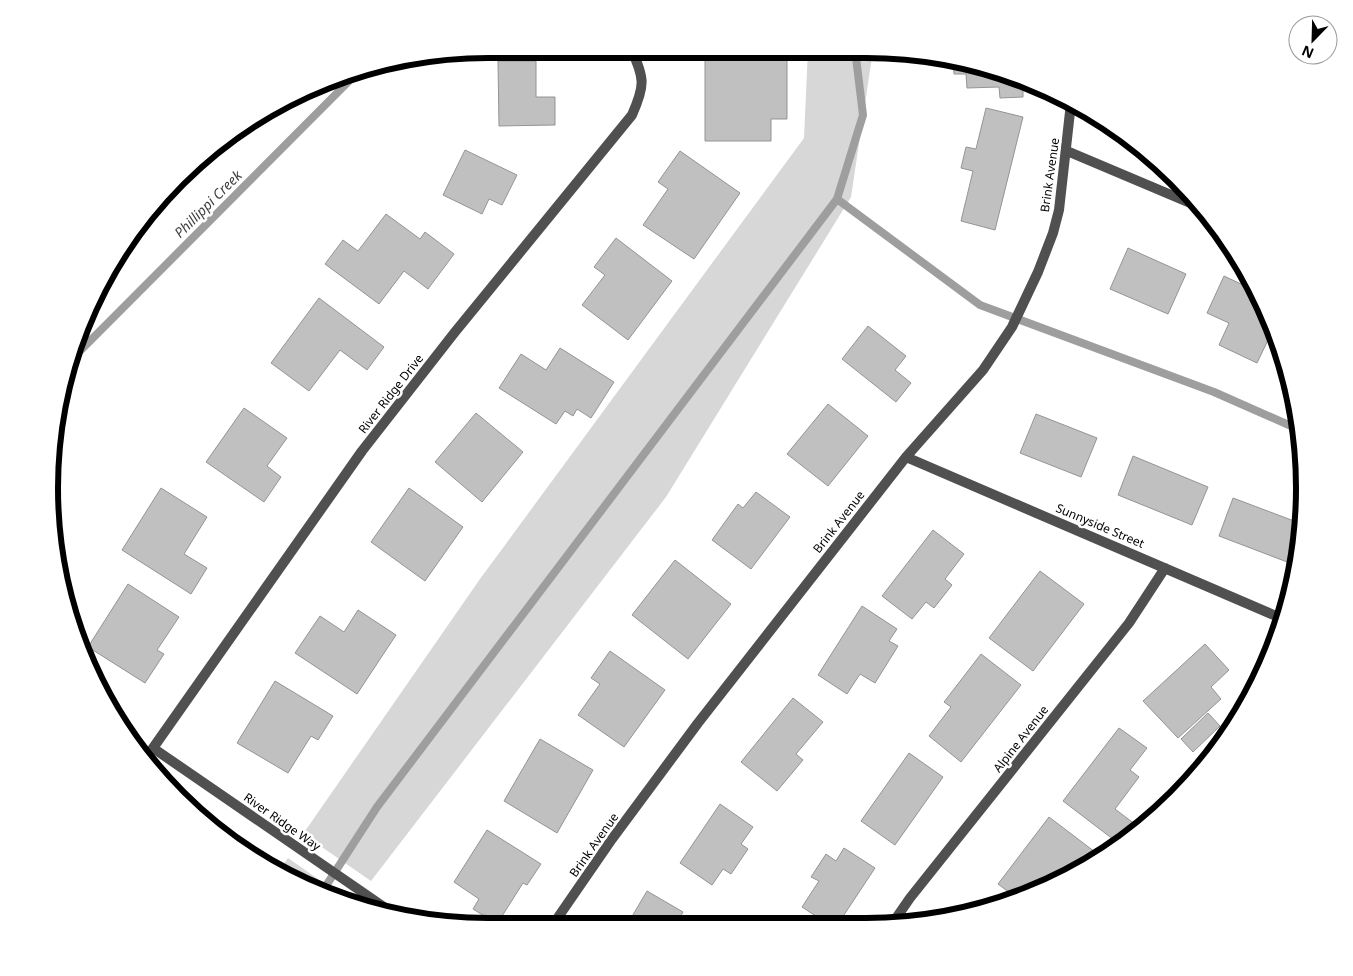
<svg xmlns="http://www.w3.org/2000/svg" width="1353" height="976" font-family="'Noto Sans',sans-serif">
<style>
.green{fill:#d7d7d7}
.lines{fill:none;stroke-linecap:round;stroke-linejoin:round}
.stream{stroke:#9e9e9e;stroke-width:8}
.building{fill:#c0c0c0;stroke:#949494}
.street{stroke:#505050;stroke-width:10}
.labels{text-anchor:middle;stroke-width:5;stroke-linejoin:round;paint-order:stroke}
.street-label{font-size:12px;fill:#000;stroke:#fff}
.water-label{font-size:14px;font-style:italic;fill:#3f3f3f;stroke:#fff}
.rim{fill:none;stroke:#000;stroke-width:6}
</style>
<rect width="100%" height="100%" fill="#fff"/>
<!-- green -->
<path class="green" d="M 808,49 L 873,50 L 851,197 L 666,497 L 371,881 L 303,834 L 480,579 L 804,138 Z
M 288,858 L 354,904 L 293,882 L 278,872 Z"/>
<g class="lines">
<!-- stream -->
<path class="stream" d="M 837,199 L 980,305 L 1214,392 L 1300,430
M 75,356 L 359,71
M 322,892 L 377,807 L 837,199 L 863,115 L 855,49"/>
</g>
<!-- building -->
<path class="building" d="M 953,58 L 1023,84 L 1023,97 L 1000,98 L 999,87 L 967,88 L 966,74 L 954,74 Z
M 705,60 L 787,60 L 787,119 L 771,119 L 771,141 L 705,141 Z
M 498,61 L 536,61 L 536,97 L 555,97 L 555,125 L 499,126 Z
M 986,108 L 1023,117 L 995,230 L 961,221 L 973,171 L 961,168 L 966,147 L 976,149 Z
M 465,150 L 517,175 L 502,205 L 489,199 L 482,214 L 443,195 Z
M 680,151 L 740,193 L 694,259 L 643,225 L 668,189 L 658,182 Z
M 386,214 L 420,239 L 425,232 L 454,254 L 428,289 L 404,271 L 379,304 L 325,264 L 343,240 L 358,251 Z
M 616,238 L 672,281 L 628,340 L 582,305 L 605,275 L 594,267 Z
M 1128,248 L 1186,274 L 1168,314 L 1110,289 Z
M 1224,276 L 1256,291 L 1279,342 L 1278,344 L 1268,340 L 1257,363 L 1219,345 L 1229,323 L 1207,313 Z
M 319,298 L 384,347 L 367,370 L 340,350 L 309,391 L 271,363 Z
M 868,326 L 906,356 L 895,370 L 911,383 L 896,402 L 842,359 Z
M 560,348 L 614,382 L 591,418 L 577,409 L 573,416 L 565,411 L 556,424 L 499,388 L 521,354 L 546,370 Z
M 828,404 L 868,436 L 828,486 L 787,454 Z
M 244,408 L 287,438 L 267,466 L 281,477 L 264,502 L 206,462 Z
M 476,413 L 523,452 L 482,502 L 435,462 Z
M 1036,414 L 1097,438 L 1081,477 L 1020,453 Z
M 1133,456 L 1208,487 L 1192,525 L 1118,495 Z
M 161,488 L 207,517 L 184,554 L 207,568 L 191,594 L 122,550 Z
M 409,488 L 463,527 L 425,581 L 371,542 Z
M 756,492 L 790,517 L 751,569 L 712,540 L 738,504 L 743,508 Z
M 1233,498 L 1302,524 L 1295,565 L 1219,536 Z
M 933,530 L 964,554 L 945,579 L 952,585 L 934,608 L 926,602 L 912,619 L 882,596 Z
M 675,560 L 731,604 L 688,659 L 632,615 Z
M 1040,571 L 1084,604 L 1033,671 L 989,638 Z
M 128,584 L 179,617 L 157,650 L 164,654 L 145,683 L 88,647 Z
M 862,606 L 897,629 L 889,641 L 898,646 L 875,683 L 860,674 L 847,694 L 818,675 Z
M 358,610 L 396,635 L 357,694 L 295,653 L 320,616 L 344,632 Z
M 1205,644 L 1229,670 L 1211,687 L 1221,699 L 1178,738 L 1143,701 Z
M 610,651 L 665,690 L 624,747 L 578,715 L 600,684 L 591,678 Z
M 981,654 L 1021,685 L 961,762 L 929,736 L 951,707 L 944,702 Z
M 275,681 L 333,716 L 318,740 L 311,736 L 288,773 L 237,743 Z
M 793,698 L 823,722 L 796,754 L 803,760 L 777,791 L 741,762 Z
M 112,704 L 124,712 L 120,718 Z
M 1208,713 L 1220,726 L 1193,752 L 1181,739 Z
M 1119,728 L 1147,748 L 1130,770 L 1139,777 L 1115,809 L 1140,828 L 1118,843 L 1063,801 Z
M 540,739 L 593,770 L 557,833 L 504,801 Z
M 909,753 L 943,777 L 895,845 L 861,821 Z
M 720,804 L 753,827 L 741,844 L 748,849 L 731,874 L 723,869 L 712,885 L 680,863 Z
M 1049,817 L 1099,855 L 1059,882 L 1014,896 L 998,884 Z
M 487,830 L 541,864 L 527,885 L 523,883 L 497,924 L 473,909 L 479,899 L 454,882 Z
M 844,848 L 875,868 L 838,924 L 828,924 L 802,907 L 819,881 L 811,877 L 826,854 L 836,861 Z
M 647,891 L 683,912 L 676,925 L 627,925 Z"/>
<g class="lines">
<!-- street -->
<path class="street" d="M 1067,151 L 1202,208
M 906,457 L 1283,619
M 153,748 L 397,916
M 146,758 L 362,451 L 455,332 L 632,115 C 645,86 645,78 631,49
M 892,924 L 910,898 L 1129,623 L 1165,568
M 552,926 L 612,839 L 698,723 L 906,457 L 983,370 L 1012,327 L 1038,272 L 1053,233 L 1059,210 L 1071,103"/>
</g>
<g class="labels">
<!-- street labels -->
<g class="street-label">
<text transform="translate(1050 175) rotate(-82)" y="4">Brink Avenue</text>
<text transform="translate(391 394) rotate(-52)" y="4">River Ridge Drive</text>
<text transform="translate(839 522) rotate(-52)" y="4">Brink Avenue</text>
<text transform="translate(1100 526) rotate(23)" y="4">Sunnyside Street</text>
<text transform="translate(1021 739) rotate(-52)" y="4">Alpine Avenue</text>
<text transform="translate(282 822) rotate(35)" y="4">River Ridge Way</text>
<text transform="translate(594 845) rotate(-55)" y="4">Brink Avenue</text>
</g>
<!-- water labels -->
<g class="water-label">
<text transform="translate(208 204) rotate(-45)" y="5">Phillippi Creek</text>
</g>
</g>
<!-- crop -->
<path d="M0 0H1353V976H0ZM488 58H866A430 430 0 0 1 1296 488V488A430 430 0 0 1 866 918H488A430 430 0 0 1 58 488V488A430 430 0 0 1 488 58Z" fill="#fff" fill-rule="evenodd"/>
<path class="rim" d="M488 58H866A430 430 0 0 1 1296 488V488A430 430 0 0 1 866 918H488A430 430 0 0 1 58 488V488A430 430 0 0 1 488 58Z"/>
<!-- north arrow -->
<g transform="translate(1313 40) rotate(203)"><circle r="24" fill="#ffffff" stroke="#999999"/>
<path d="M0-4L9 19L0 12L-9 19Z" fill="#000000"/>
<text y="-8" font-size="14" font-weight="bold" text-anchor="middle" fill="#000000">N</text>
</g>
</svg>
